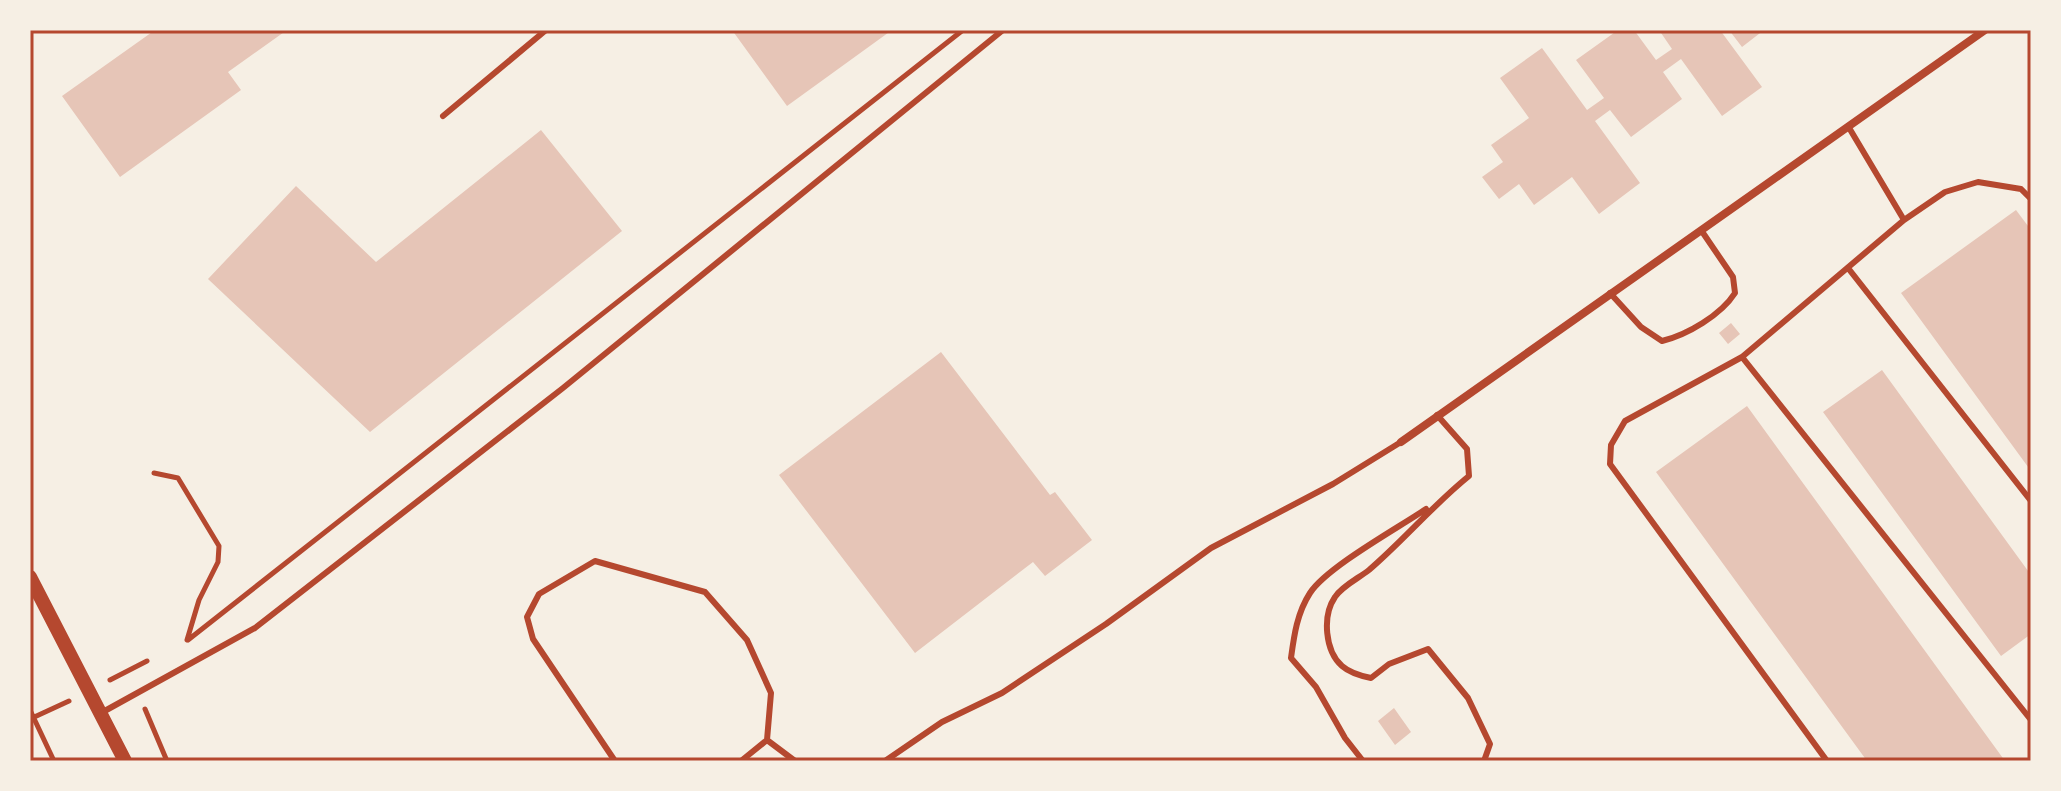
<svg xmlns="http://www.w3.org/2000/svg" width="2061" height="791" font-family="'Nunito Sans',sans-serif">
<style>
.building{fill:#e6c5b7}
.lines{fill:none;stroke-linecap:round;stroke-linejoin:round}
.path{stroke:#b5482f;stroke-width:5}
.service{stroke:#b5482f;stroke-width:6}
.minor{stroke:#b5482f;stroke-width:8}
.tertiary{stroke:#b5482f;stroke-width:14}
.neatline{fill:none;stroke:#b5482f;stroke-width:3}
</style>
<rect width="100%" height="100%" fill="#f6efe4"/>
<!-- building -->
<path class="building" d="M 155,30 L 287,30 L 228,72 L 241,90 L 120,177 L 62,96 Z
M 732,30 L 892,30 L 787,106 Z
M 1618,30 L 1634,30 L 1656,60 L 1672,49 L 1659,30 L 1720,30 L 1762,87 L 1722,116 L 1681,59 L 1663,72 L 1682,99 L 1631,137 L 1610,110 L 1595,121 L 1640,183 L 1599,214 L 1572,177 L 1534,205 L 1519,184 L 1499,199 L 1482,177 L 1503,162 L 1491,145 L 1529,118 L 1500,78 L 1542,48 L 1587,110 L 1604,98 L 1576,60 Z
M 1729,30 L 1764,30 L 1742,47 Z
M 541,130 L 622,231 L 370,432 L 208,279 L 296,186 L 376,262 Z
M 2016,210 L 2031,230 L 2031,471 L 1901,293 Z
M 1731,323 L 1740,334 L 1728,344 L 1719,333 Z
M 941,352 L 1050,495 L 1055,492 L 1092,540 L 1045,576 L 1033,562 L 915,653 L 779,475 Z
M 1882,370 L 2031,575 L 2031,634 L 2001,656 L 1823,412 Z
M 1747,406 L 2005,761 L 1867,761 L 1656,472 Z
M 1394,708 L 1411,732 L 1395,745 L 1378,721 Z"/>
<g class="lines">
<!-- path -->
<path class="path" d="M 154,473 L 178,478 L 219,546 L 218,562 L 199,600 L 187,640
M 188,640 L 963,30
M 110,680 L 147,661
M 145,709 L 167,761
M 30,710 L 54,761
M 30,719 L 69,701"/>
<!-- service -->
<path class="service" d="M 443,116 L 546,30
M 1848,126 L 1904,220
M 1848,268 L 2031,501
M 1610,293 L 1641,327 L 1662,341 C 1687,335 1721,315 1735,293 L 1733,277 L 1701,230
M 1742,357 L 2031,720
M 1437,415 L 1467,449 L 1469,476 C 1433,505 1404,540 1369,570 C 1359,578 1342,586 1335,597 C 1322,616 1325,651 1342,666 C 1350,673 1361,676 1371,678 L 1389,664 L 1428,649 L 1468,698 L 1490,744 L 1484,761
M 101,713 L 255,628 L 563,388 L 1003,30
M 767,740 L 795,761
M 615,761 L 533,639 L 527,617 L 539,594 L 595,561 L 705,592 L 747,640 L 771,693 L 767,740 L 741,761
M 885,761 L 942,722 L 1002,693 L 1106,624 L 1211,548 L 1333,484 L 1401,442
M 1363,761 L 1345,738 L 1316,687 L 1291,658 C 1294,636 1297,613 1310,593 C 1327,567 1398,528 1426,509
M 1827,761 L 1610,464 L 1611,445 L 1625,421 L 1742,357 L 1904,220 L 1945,192 L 1978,182 L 2021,189 L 2031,199"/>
<!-- minor -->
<path class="minor" d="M 1401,442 L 1985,30"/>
<!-- tertiary -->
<path class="tertiary" d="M 30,577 L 125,761"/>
</g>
<!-- border -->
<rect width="2061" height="791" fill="none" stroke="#f6efe4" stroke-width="64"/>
<rect x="32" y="32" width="1997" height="727" class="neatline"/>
</svg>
